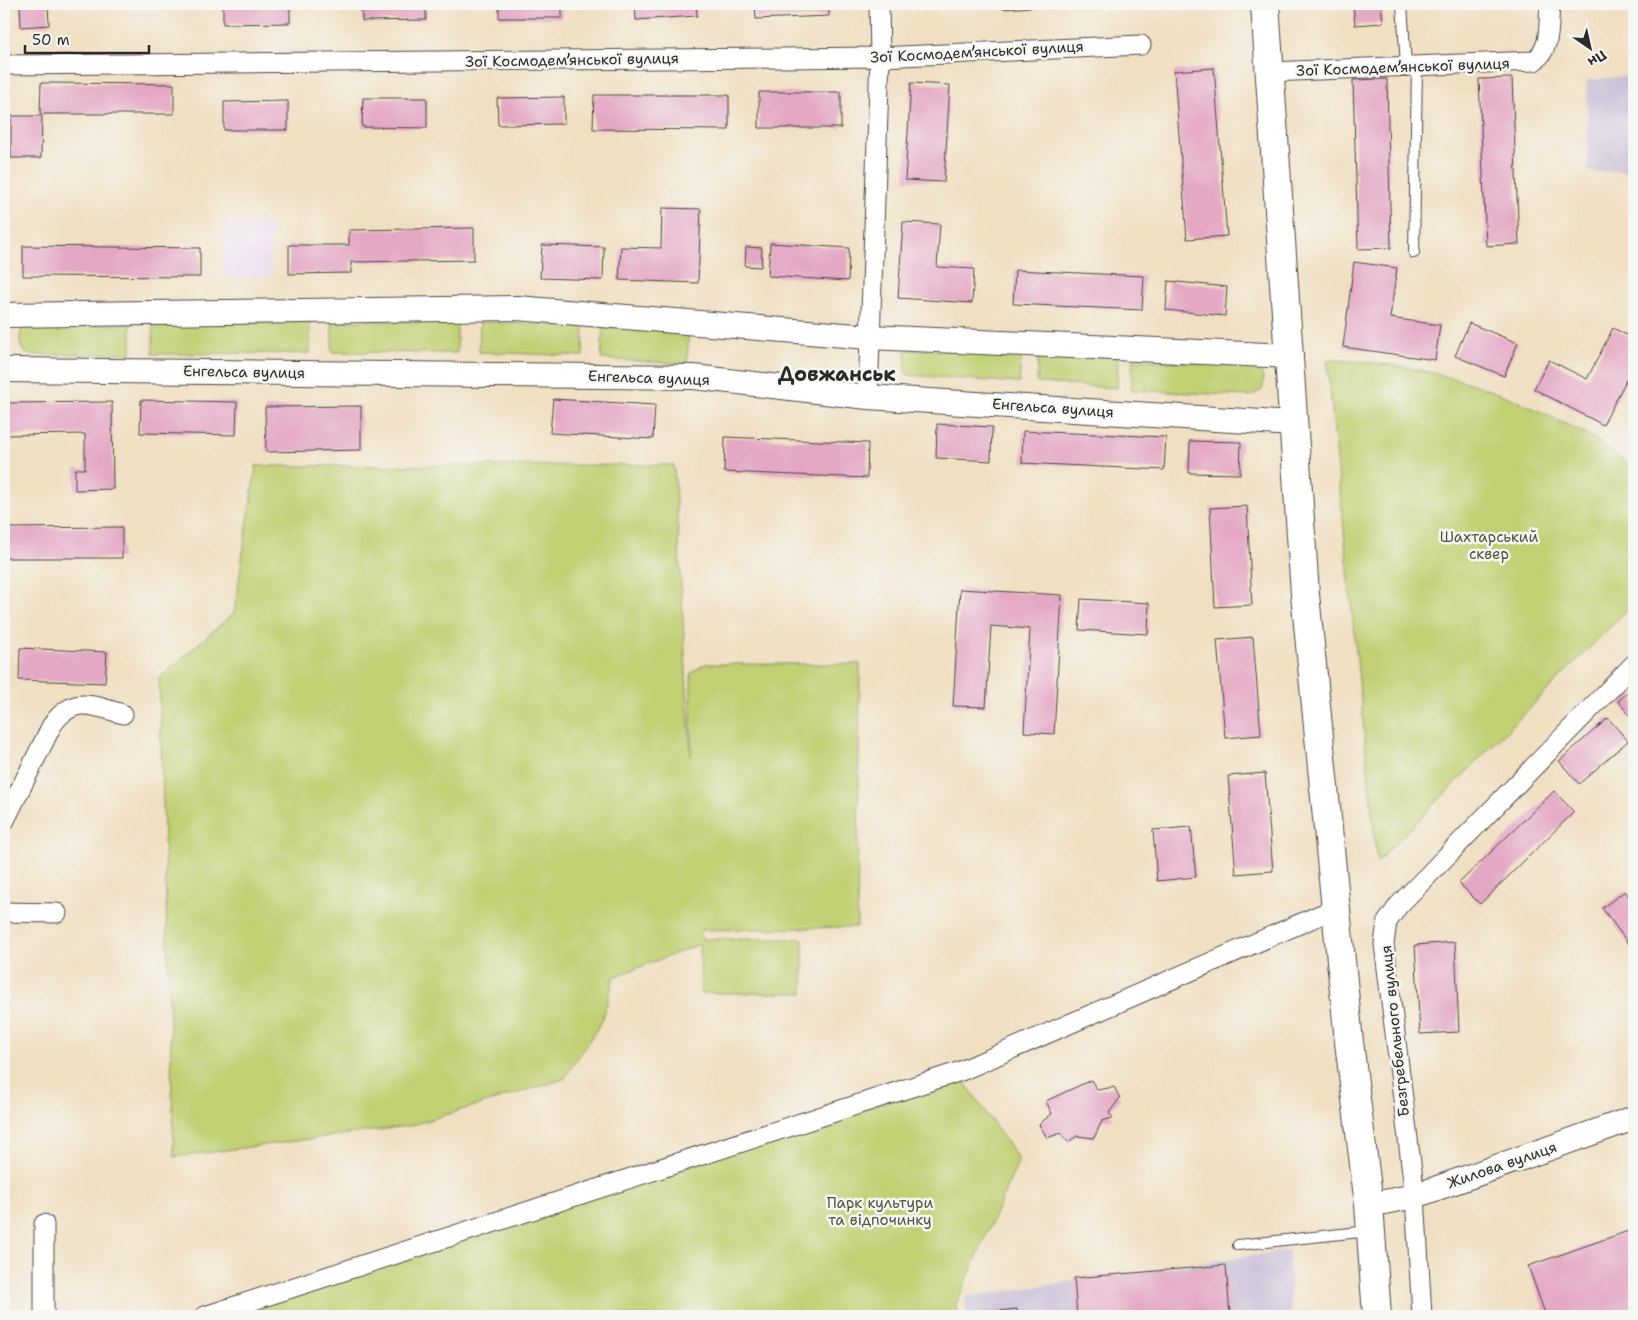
<svg xmlns="http://www.w3.org/2000/svg" width="1638" height="1320" font-family="'Shantell Sans',sans-serif">
<style>
.built{fill:#e9d2ed}
.industrial{fill:#c9bfd7}
.green{fill:#c0d072;stroke:#767e4e}
.building{fill:#e4a8c5}
.lines{fill:none;stroke-linecap:round;stroke-linejoin:round}
.service-casing{stroke:#494642;stroke-width:12}
.minor-casing{stroke:#494642;stroke-width:21}
.tertiary-casing{stroke:#494642;stroke-width:26}
.secondary-casing{stroke:#494642;stroke-width:30}
.service{stroke:#fff;stroke-width:10}
.minor{stroke:#fff;stroke-width:19}
.tertiary{stroke:#fff;stroke-width:24}
.secondary{stroke:#fff;stroke-width:28}
.labels{text-anchor:middle;stroke-width:5;stroke-linejoin:round;paint-order:stroke}
.street-label{font-size:15px;fill:#2b2b2b;stroke:#f6f6f2}
.park-label{font-size:15px;fill:#50543d;stroke:#f6f6f2}
.district-label{font-size:20px;font-weight:bold;fill:#2b2b2b;stroke:#f6f6f2}
</style>
<rect width="100%" height="100%" fill="#f6f6f2"/>
<filter id="ink" filterUnits="userSpaceOnUse"><feTurbulence type="fractalNoise" baseFrequency=".02" numOctaves="2"/><feDisplacementMap in="SourceGraphic" scale="10" xChannelSelector="R" yChannelSelector="G"/><feConvolveMatrix kernelMatrix="1 2 1 2 8 2 1 2 1" color-interpolation-filters="sRGB"/></filter>
<filter id="wash" filterUnits="userSpaceOnUse"><feTurbulence type="fractalNoise" baseFrequency=".0096" numOctaves="4" result="noise"/><feDisplacementMap in="SourceGraphic" scale="20" xChannelSelector="R" yChannelSelector="G"/><feGaussianBlur stdDeviation="1.12" result="paint"/><feColorMatrix in="noise" values="0 0 0 0 0 0 0 0 0 0 0 0 0 0 0 0 0 1.4 0 .05"/><feComposite in="paint" operator="in"/></filter>
<g filter="url(#wash)">
<rect width="100%" height="100%" fill="#f0dfc1"/>
<!-- built -->
<path class="built" d="M 224,223 L 271,224 L 270,277 L 223,276 Z"/>
<!-- industrial -->
<path class="industrial" d="M 1627,76 L 1630,171 L 1588,172 L 1587,80 Z
M 1289,1250 L 1291,1316 L 966,1316 L 965,1297 Z"/>
<!-- green -->
<path class="green" d="M 332,321 L 457,322 L 457,353 L 332,352 Z
M 310,322 L 310,353 L 153,354 L 153,323 Z
M 480,322 L 584,326 L 583,356 L 479,352 Z
M 131,324 L 131,353 L 32,355 L 25,353 C 18,346 18,333 25,325 Z
M 603,326 L 689,331 L 687,364 L 601,359 Z
M 906,350 L 1022,352 L 1019,383 L 908,375 L 905,373 Z
M 1038,353 L 1118,357 L 1117,388 L 1037,383 Z
M 1133,359 L 1253,366 C 1263,371 1265,379 1262,390 L 1250,396 L 1131,390 Z
M 1327,360 C 1412,362 1486,382 1561,422 C 1573,428 1586,434 1598,441 C 1610,450 1622,460 1634,469 L 1634,603 L 1377,862 Z
M 674,465 L 691,757 L 691,673 L 705,664 L 860,664 L 857,927 L 701,930 L 702,939 L 803,939 L 803,993 L 701,993 L 700,944 L 614,977 L 602,1021 L 564,1079 L 409,1126 L 174,1157 L 159,678 L 234,613 L 256,466 Z
M 961,1077 L 1019,1160 L 956,1304 L 957,1316 L 230,1316 Z"/>
<g id="blocks">
<!-- building -->
<path class="building" d="M 20,4 L 48,4 L 49,25 L 21,27 Z
M 223,4 L 290,4 L 290,23 L 223,24 Z
M 362,4 L 426,4 L 426,20 L 362,21 Z
M 499,4 L 562,4 L 562,18 L 499,18 Z
M 635,4 L 696,4 L 697,16 L 636,20 Z
M 755,4 L 829,4 L 829,16 L 756,19 Z
M 1002,4 L 1061,4 L 1061,5 L 1003,9 Z
M 1353,4 L 1381,4 L 1383,23 L 1355,25 Z
M 1214,68 L 1227,236 L 1187,239 L 1174,71 Z
M 1512,78 L 1519,244 L 1486,246 L 1479,79 Z
M 1387,79 L 1391,248 L 1358,249 L 1353,80 Z
M 41,83 L 174,84 L 174,114 L 40,114 Z
M 911,83 L 950,85 L 944,182 L 905,180 Z
M 759,92 L 841,92 L 841,128 L 759,128 Z
M 594,95 L 729,95 L 729,130 L 593,129 Z
M 564,97 L 564,124 L 498,125 L 497,98 Z
M 363,98 L 427,98 L 427,128 L 362,127 Z
M 288,101 L 288,130 L 224,130 L 224,102 Z
M 11,116 L 42,116 L 41,158 L 11,158 Z
M 662,208 L 701,209 L 698,283 L 619,280 L 621,247 L 661,248 Z
M 903,222 L 940,224 L 937,267 L 974,269 L 972,303 L 898,298 Z
M 474,228 L 474,260 L 351,262 L 351,273 L 289,274 L 289,245 L 349,245 L 349,230 Z
M 770,243 L 849,248 L 848,281 L 768,276 Z
M 542,245 L 604,247 L 603,280 L 540,278 Z
M 23,246 L 200,248 L 200,277 L 23,276 Z
M 746,247 L 762,248 L 761,267 L 745,266 Z
M 1354,262 L 1397,268 L 1390,318 L 1440,325 L 1435,360 L 1343,347 Z
M 1015,270 L 1144,276 L 1142,310 L 1013,304 Z
M 1168,281 L 1227,287 L 1225,316 L 1166,310 Z
M 1469,323 L 1518,343 L 1504,376 L 1455,356 Z
M 1613,328 L 1634,339 L 1634,365 L 1603,425 L 1534,389 L 1549,360 L 1587,379 Z
M 553,399 L 655,405 L 653,439 L 550,433 Z
M 141,400 L 237,402 L 236,435 L 140,433 Z
M 112,402 L 113,489 L 75,490 L 75,469 L 85,469 L 85,434 L 4,435 L 4,403 Z
M 361,406 L 361,450 L 266,452 L 265,407 Z
M 937,424 L 992,427 L 991,461 L 936,458 Z
M 1023,431 L 1166,437 L 1164,470 L 1022,463 Z
M 725,437 L 868,443 L 867,478 L 724,472 Z
M 1190,441 L 1241,442 L 1240,474 L 1189,473 Z
M 1247,506 L 1252,605 L 1215,607 L 1210,508 Z
M 122,527 L 122,558 L 4,558 L 4,528 Z
M 960,589 L 1062,595 L 1054,734 L 1024,732 L 1030,629 L 991,626 L 986,707 L 953,706 Z
M 1081,599 L 1149,603 L 1148,634 L 1079,630 Z
M 1253,637 L 1261,735 L 1225,738 L 1217,640 Z
M 20,648 L 107,652 L 105,683 L 19,680 Z
M 1634,687 L 1634,721 L 1618,701 Z
M 1608,718 L 1628,741 L 1579,784 L 1559,761 Z
M 1265,773 L 1273,871 L 1236,874 L 1228,776 Z
M 1554,791 L 1574,812 L 1480,904 L 1459,883 Z
M 1191,827 L 1196,877 L 1157,881 L 1153,830 Z
M 1625,891 L 1634,904 L 1634,951 L 1602,908 Z
M 1455,942 L 1459,1032 L 1420,1034 L 1415,945 Z
M 1091,1080 L 1097,1090 L 1114,1087 L 1120,1098 L 1109,1113 L 1113,1118 L 1102,1121 L 1094,1138 L 1077,1136 L 1068,1142 L 1061,1133 L 1047,1138 L 1039,1124 L 1052,1114 L 1046,1101 Z
M 1634,1229 L 1634,1316 L 1546,1316 L 1528,1266 Z
M 1226,1265 L 1230,1316 L 1077,1316 L 1074,1278 Z
M 1017,1309 L 1018,1316 L 982,1316 L 981,1313 Z"/>
</g>
</g>
<g filter="url(#ink)">
<use href="#blocks" fill-opacity="0" stroke="#494642" stroke-width="1"/>
<g class="lines">
<defs>
<path id="service" d="M 1402,4 L 1406,66
M 1414,253 L 1417,66
M 1238,1245 L 1369,1231"/>
<path id="minor" d="M 4,65 L 880,57 L 1141,45
M 1271,72 L 1534,61 C 1552,49 1548,24 1550,4
M 868,397 L 880,57 L 879,4
M 4,822 L 52,725 C 73,695 92,705 123,714
M 4,912 L 57,913
M 44,1316 L 44,1224
M 205,1316 L 961,1071 L 1336,908
M 1422,1316 L 1415,1196 L 1384,944 L 1387,922 L 1399,905 L 1634,664"/>
<path id="tertiary" d="M 4,315 L 517,308 L 869,337 L 1291,356
M 4,370 L 694,377 L 868,397 L 1293,424
M 1369,1205 L 1415,1196 L 1634,1118"/>
<path id="secondary" d="M 1265,4 L 1305,594 L 1349,1042 L 1369,1205 L 1377,1316"/>
</defs>
<!-- service casing -->
<use href="#service" class="service-casing"/>
<!-- minor casing -->
<use href="#minor" class="minor-casing"/>
<!-- tertiary casing -->
<use href="#tertiary" class="tertiary-casing"/>
<!-- secondary casing -->
<use href="#secondary" class="secondary-casing"/>
<!-- service -->
<use href="#service" class="service"/>
<!-- minor -->
<use href="#minor" class="minor"/>
<!-- tertiary -->
<use href="#tertiary" class="tertiary"/>
<!-- secondary -->
<use href="#secondary" class="secondary"/>
</g>
</g>
<g class="labels">
<!-- street labels -->
<g class="street-label">
<text transform="translate(977 52) rotate(-3)" y="5">Зої Космодем’янської вулиця</text>
<text transform="translate(572 60) rotate(-1)" y="5">Зої Космодем’янської вулиця</text>
<text transform="translate(1403 67) rotate(-2)" y="5">Зої Космодем’янської вулиця</text>
<text transform="translate(244 372) rotate(1)" y="5">Енгельса вулиця</text>
<text transform="translate(649 378) rotate(2)" y="5">Енгельса вулиця</text>
<text transform="translate(1053 408) rotate(4)" y="5">Енгельса вулиця</text>
<text transform="translate(1395 1031) rotate(-96)" y="5">Безгребельного вулиця</text>
<text transform="translate(1502 1165) rotate(-19)" y="5">Жилова вулиця</text>
</g>
<!-- park labels -->
<g class="park-label">
<text x="1489" y="542">Шахтарський<tspan x="1489" dy="17">сквер</tspan></text>
<text x="880" y="1208">Парк культури<tspan x="880" dy="17">та відпочинку</tspan></text>
</g>
<!-- district labels -->
<g class="district-label">
<text x="837" y="381">Довжанськ</text>
</g>
</g>
<!-- margin -->
<rect width="1638" height="1320" fill="none" stroke="#f6f6f2" stroke-width="20"/>
<!-- north arrow -->
<g transform="translate(1590 48) rotate(146)" stroke="#f6f6f2" stroke-width="4" paint-order="stroke">
<path d="M0-4L9 19L0 12L-9 19Z" fill="#2b2b2b"/>
<text y="-8" font-size="14" font-weight="bold" text-anchor="middle" fill="#2b2b2b">Пн</text>
</g>
<!-- scale -->
<path d="M25 45v8h124v-8" fill="none" stroke="#2b2b2b" stroke-width="2.5"/>
<text x="32" y="45" font-size="15" fill="#2b2b2b" stroke="#f6f6f2" stroke-width="4" paint-order="stroke">50 m</text>
</svg>
